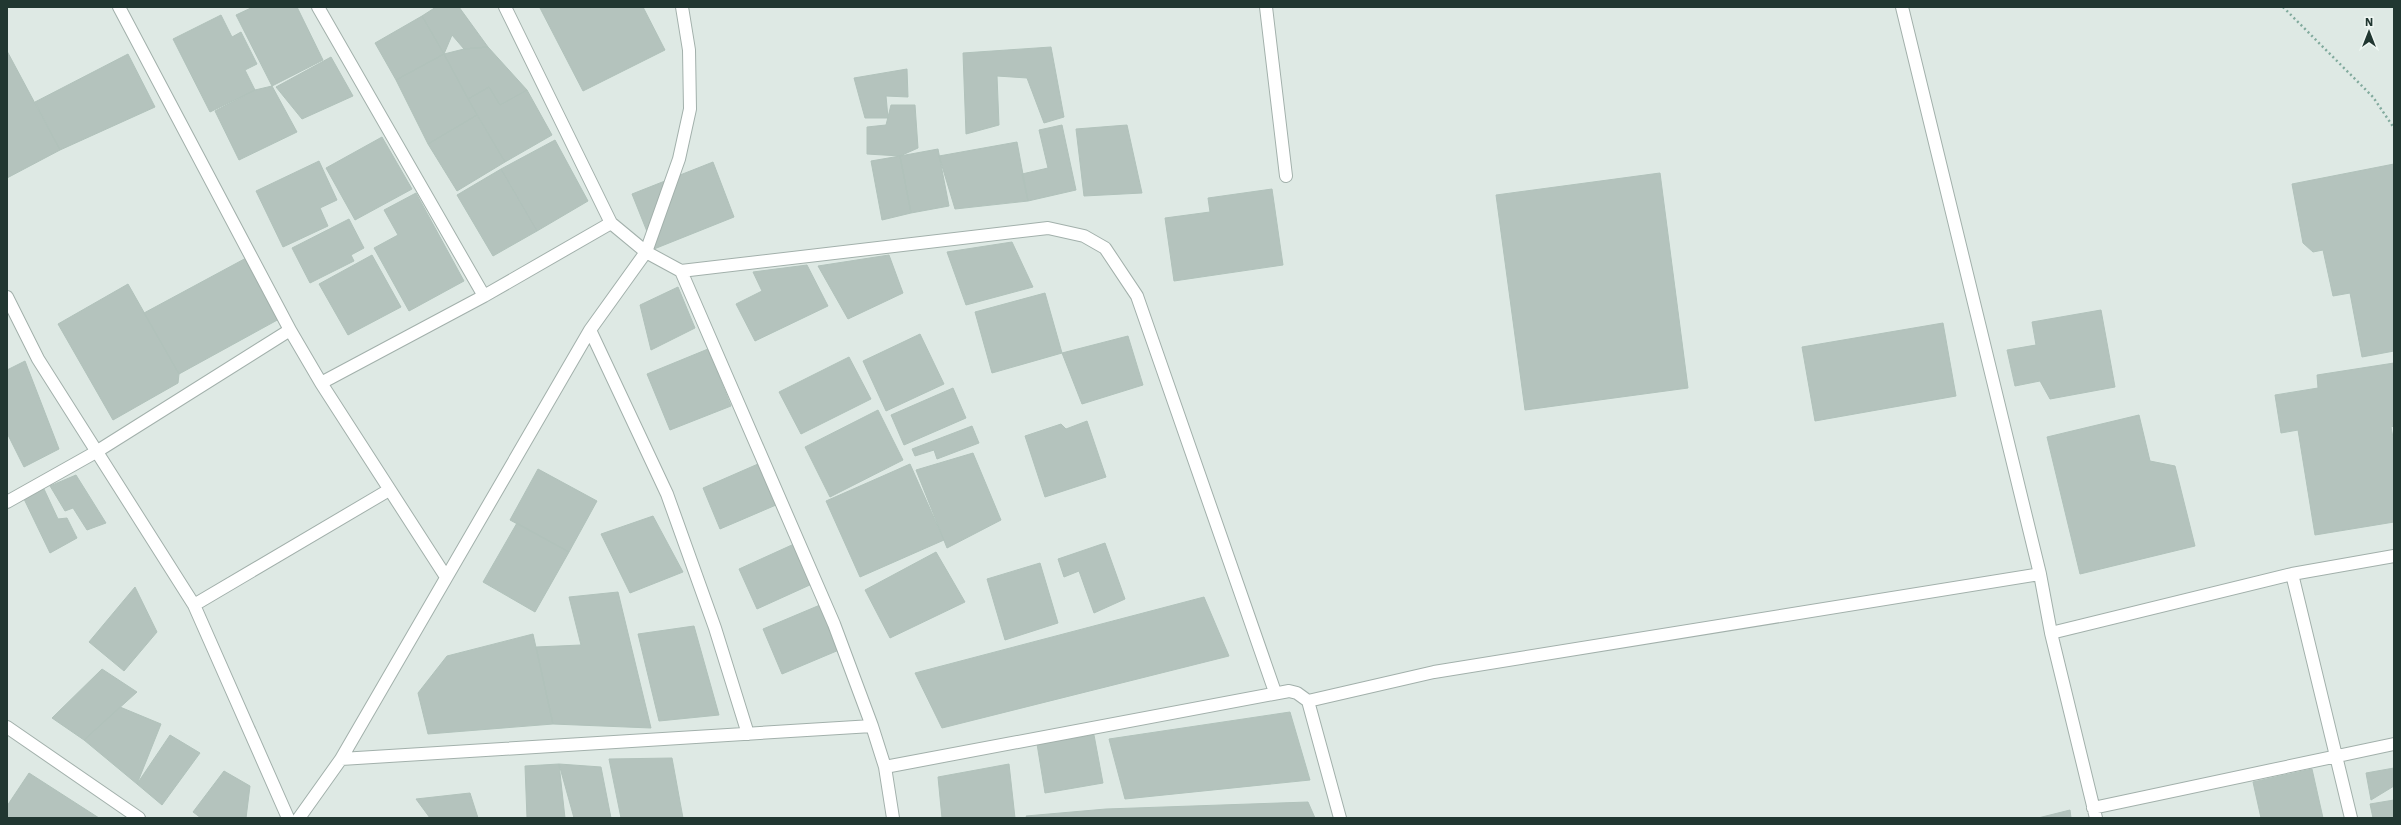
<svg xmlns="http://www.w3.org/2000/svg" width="2401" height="825" font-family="'Work Sans',sans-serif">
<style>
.building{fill:#b4c3bd;stroke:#b1c2bb}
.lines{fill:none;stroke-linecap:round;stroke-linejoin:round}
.street-casing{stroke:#a2b0ab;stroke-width:14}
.path{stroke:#81aa9d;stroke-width:2.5;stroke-dasharray:2 3;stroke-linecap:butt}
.street{stroke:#fff;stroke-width:12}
</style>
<rect width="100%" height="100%" fill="#dee9e4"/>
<!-- building -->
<path class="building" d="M 253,7 L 297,7 L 323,60 L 272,86 L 236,15 Z
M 436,7 L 459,7 L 488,47 L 464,49 L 452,35 L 444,54 L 422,16 Z
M 643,7 L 665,50 L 583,91 L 540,8 Z
M 221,15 L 232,37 L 241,32 L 257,64 L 245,70 L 255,90 L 210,112 L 173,39 Z
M 422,16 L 444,54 L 396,80 L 375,43 Z
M 488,47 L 527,90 L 500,105 L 489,87 L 468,99 L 444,54 L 464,49 Z
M 1051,47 L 1064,117 L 1044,123 L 1027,78 L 997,76 L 999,125 L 966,134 L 963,53 Z
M 7,51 L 60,150 L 7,178 Z
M 128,54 L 155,107 L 60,150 L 35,102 Z
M 444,54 L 477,115 L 428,144 L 396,80 Z
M 331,57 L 353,96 L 302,119 L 276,87 Z
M 907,69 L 908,97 L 886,96 L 888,118 L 865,118 L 854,78 Z
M 272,86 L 297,132 L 239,160 L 215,111 L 255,90 Z
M 489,87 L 500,105 L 527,90 L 552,135 L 505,162 L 468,99 Z
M 891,105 L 915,105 L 918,148 L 900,156 L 867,154 L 867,127 L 886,125 Z
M 477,115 L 505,162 L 457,191 L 428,144 Z
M 1062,125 L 1076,190 L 1028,201 L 1022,174 L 1048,168 L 1039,130 Z
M 1127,125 L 1142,193 L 1084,196 L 1076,129 Z
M 382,137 L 412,189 L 355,220 L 326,168 Z
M 555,140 L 588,201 L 537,231 L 501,169 Z
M 1017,142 L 1028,201 L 955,209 L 939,156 Z
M 938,149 L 949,206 L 911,213 L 900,156 Z
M 900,156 L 911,213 L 882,220 L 871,161 Z
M 319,161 L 337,200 L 320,208 L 328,226 L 283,247 L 256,191 Z
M 713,162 L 734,217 L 654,249 L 632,194 Z
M 2394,164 L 2394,351 L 2362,357 L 2350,293 L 2333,296 L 2323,250 L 2313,252 L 2303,243 L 2292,184 Z
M 501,169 L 537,231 L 493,256 L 457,195 Z
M 1660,173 L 1688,388 L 1525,410 L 1496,195 Z
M 1272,189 L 1283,265 L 1174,281 L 1165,218 L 1210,212 L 1208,198 Z
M 416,193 L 464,281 L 409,311 L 374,248 L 398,235 L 384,210 Z
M 349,219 L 364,248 L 351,255 L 354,261 L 310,283 L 292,248 Z
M 1012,242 L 1033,287 L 966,305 L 947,252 Z
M 372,255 L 401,307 L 348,335 L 319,284 Z
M 889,255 L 903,293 L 848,319 L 818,266 Z
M 248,257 L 281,318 L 179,374 L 144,313 Z
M 807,265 L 828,306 L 755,341 L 736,304 L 762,291 L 753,272 Z
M 128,284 L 179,374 L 178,383 L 113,420 L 58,324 Z
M 678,287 L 695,328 L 651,350 L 640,305 Z
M 1045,293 L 1062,353 L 992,373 L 975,312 Z
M 2101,310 L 2115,387 L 2050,399 L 2040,381 L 2015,386 L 2007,350 L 2036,345 L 2032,322 Z
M 1943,323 L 1956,396 L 1815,421 L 1802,347 Z
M 920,334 L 944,384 L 886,411 L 863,361 Z
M 1128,336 L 1143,385 L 1082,404 L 1062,353 Z
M 708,349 L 731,406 L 670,430 L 647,374 Z
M 849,357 L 871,399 L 801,434 L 779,392 Z
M 25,361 L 59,449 L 24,467 L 7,433 L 7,370 Z
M 2394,363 L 2394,426 L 2391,427 L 2394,443 L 2394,522 L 2315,535 L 2298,430 L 2281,433 L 2275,395 L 2318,388 L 2317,375 Z
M 953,388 L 966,418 L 904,445 L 891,415 Z
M 878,410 L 903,460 L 830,497 L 805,447 Z
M 2139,415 L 2150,461 L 2175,466 L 2195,546 L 2080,574 L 2047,437 Z
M 1087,421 L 1106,477 L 1045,497 L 1025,436 L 1061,424 L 1066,429 Z
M 972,426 L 979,443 L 937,459 L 934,450 L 915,456 L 912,449 Z
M 973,453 L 1001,520 L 947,548 L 916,470 Z
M 758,464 L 776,505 L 720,529 L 703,488 Z
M 910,464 L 944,540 L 860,577 L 826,501 Z
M 538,469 L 597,501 L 569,552 L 510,520 Z
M 76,475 L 106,523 L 87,530 L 73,508 L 65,511 L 50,486 Z
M 44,489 L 58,519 L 67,518 L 77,538 L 50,553 L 24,499 Z
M 653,516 L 683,572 L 630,593 L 601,534 Z
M 517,523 L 569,552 L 535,612 L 483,582 Z
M 1105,543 L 1125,599 L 1094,613 L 1079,571 L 1064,577 L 1058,559 Z
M 794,544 L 812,584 L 757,609 L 739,569 Z
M 936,552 L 965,602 L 890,638 L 865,590 Z
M 1040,563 L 1058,623 L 1005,640 L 987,579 Z
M 135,587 L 157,632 L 124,671 L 89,642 Z
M 618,592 L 651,728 L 553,724 L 536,647 L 581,645 L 569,597 Z
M 1204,597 L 1229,656 L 942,728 L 915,673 Z
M 820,605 L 839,650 L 782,674 L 763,629 Z
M 694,626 L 719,715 L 659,721 L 638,634 Z
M 533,634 L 553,724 L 428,734 L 418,693 L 447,656 Z
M 102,669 L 137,692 L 84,740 L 52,718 Z
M 120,707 L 161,724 L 137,784 L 84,740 Z
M 1290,712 L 1310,780 L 1125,799 L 1109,739 Z
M 170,735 L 200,753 L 162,805 L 137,784 Z
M 1094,735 L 1103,783 L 1045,793 L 1037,744 Z
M 672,758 L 683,818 L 621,818 L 609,759 Z
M 559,764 L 565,818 L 527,818 L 525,766 Z
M 559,764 L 601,767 L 611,818 L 574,818 Z
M 1009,764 L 1015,818 L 942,818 L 938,777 Z
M 2394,768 L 2394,786 L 2371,800 L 2366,773 Z
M 2312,769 L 2323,818 L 2261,818 L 2253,782 Z
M 224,771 L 250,786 L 246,818 L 201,818 L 193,812 Z
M 29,773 L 99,818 L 7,818 L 7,806 Z
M 470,793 L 478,818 L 430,818 L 416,799 Z
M 2394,800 L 2394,818 L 2373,818 L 2370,804 Z
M 1308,802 L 1315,818 L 1027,818 L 1026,816 L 1106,809 Z
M 2070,810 L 2071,818 L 2038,818 Z"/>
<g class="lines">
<defs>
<path id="street" d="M 119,7 L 290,330 L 321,383 L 446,577
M 318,7 L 484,296
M 505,7 L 611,223 L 646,252 L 681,271 L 834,624 L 872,726 L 885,767 L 893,818
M 1266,7 L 1286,176
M 1902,7 L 2040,574 L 2051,633 L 2096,818
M 681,271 L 1048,228 L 1084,236 L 1105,248 L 1137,296 L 1275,692
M 7,297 L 38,359 L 194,605 L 288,818
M 590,330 L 667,494 L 715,628 L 748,734
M 321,383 L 484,296 L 611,223
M 7,502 L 96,452 L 290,330
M 2292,574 L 2351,818
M 194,605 L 389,490
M 2051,633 L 2292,574 L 2394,556
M 1308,701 L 1434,672 L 2040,574
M 7,727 L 139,818
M 341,759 L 872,726
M 885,767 L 1289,691 L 1297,693 L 1308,701 L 1340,818
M 2093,808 L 2394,744
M 299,818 L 341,759 L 590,330 L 646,252 L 679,159 L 690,109 L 689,50 L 682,7"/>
</defs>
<!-- street casing -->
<use href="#street" class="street-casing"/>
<!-- path -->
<path class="path" d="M 2283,7 L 2373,97 L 2394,128"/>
<!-- street -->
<use href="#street" class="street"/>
</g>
<!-- border -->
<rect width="2401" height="825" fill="none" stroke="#213731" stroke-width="16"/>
<!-- north arrow -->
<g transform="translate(2369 32)" stroke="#eef6f2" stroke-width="3" paint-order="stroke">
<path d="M0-3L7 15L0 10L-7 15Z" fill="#213731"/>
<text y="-6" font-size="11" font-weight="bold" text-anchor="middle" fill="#213731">N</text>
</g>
</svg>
